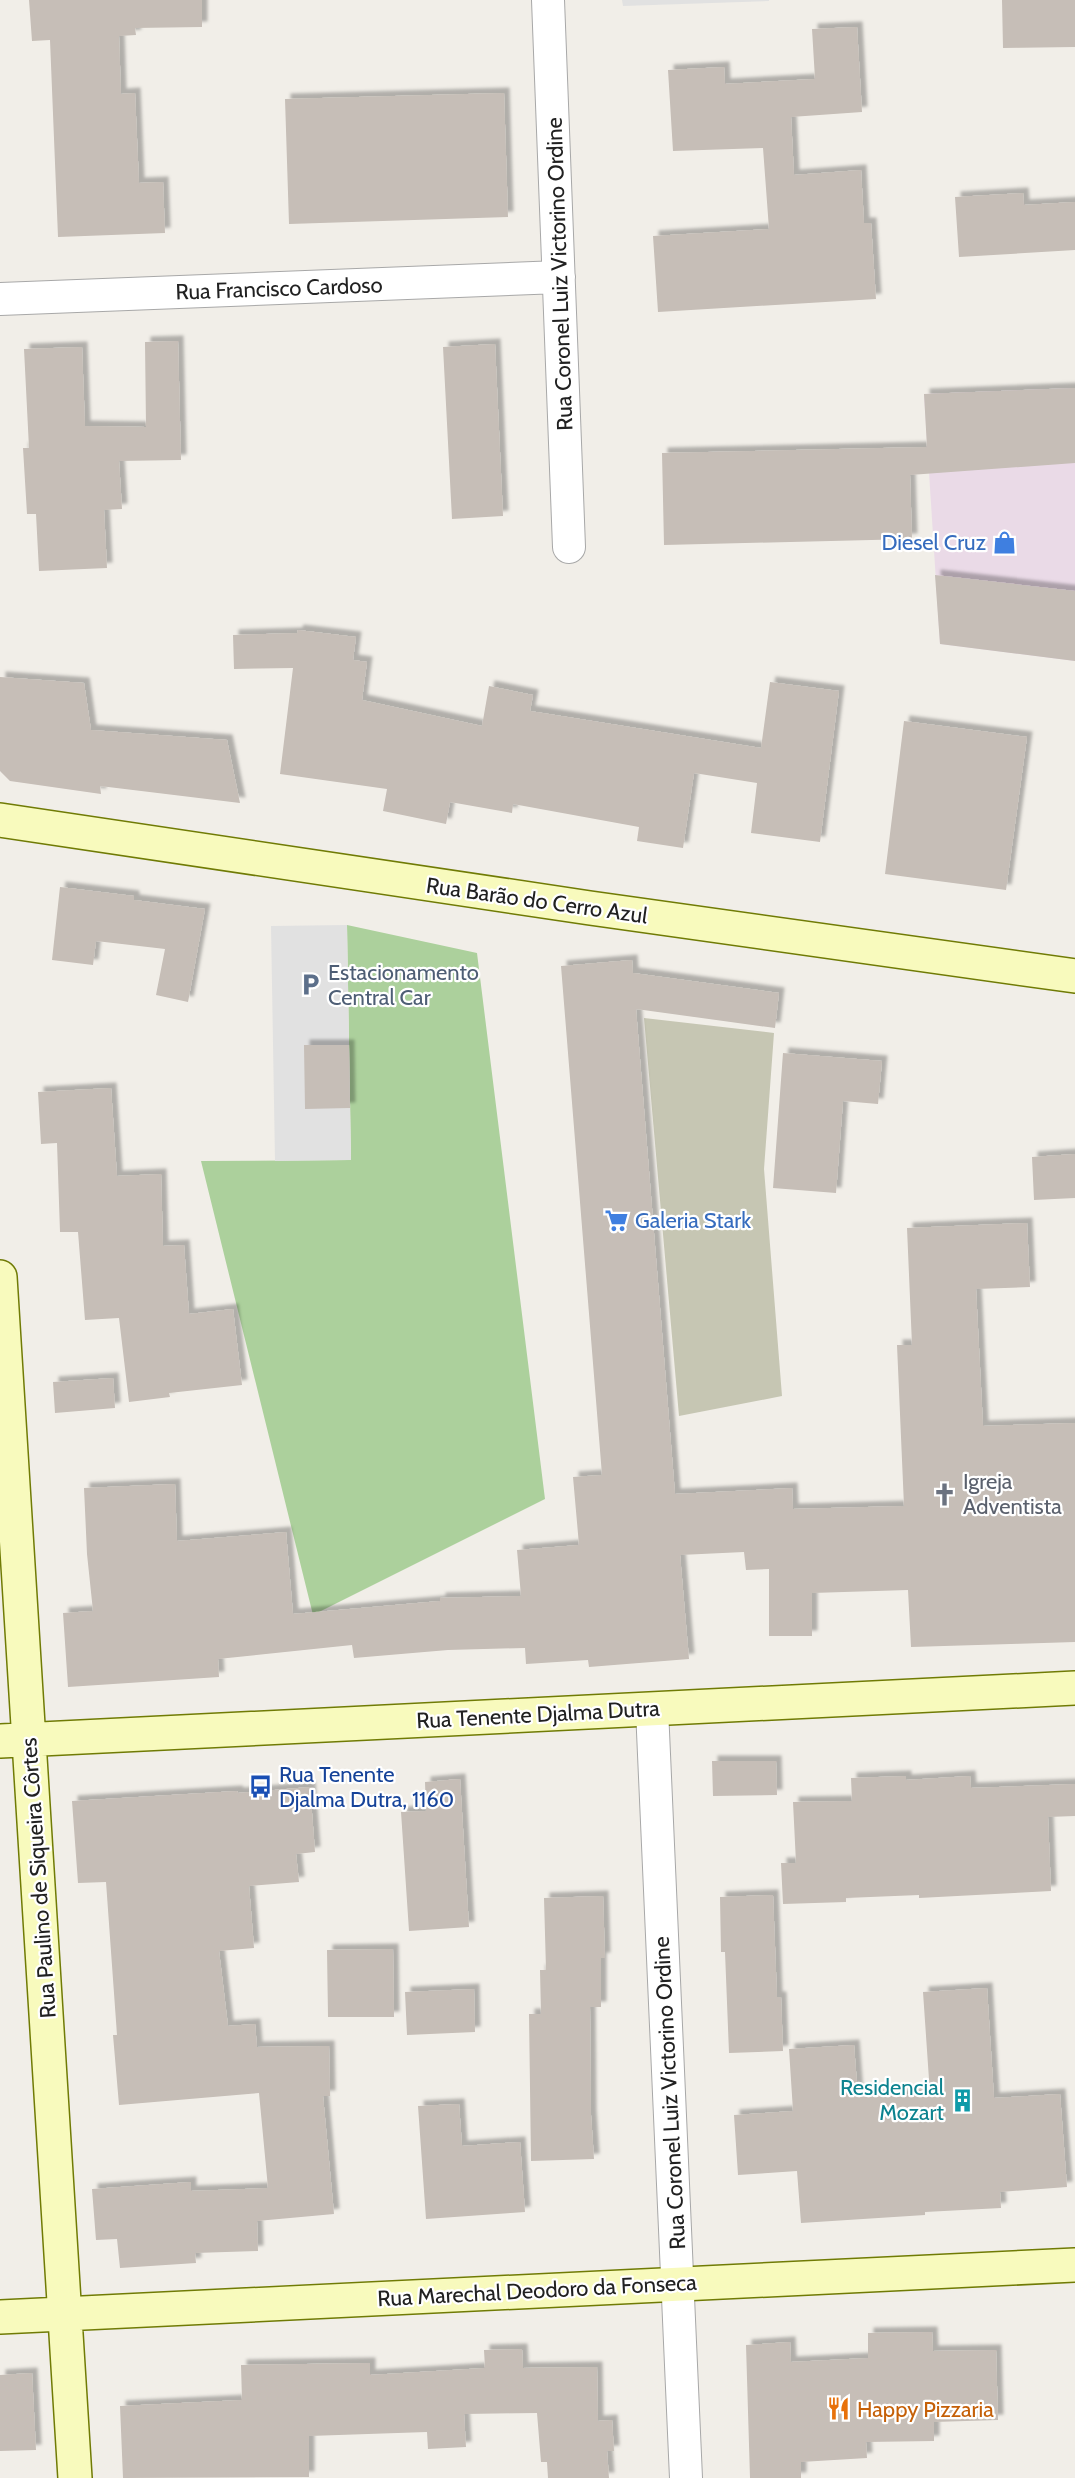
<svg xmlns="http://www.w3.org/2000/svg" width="1075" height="2478" font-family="Cabin,sans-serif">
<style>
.industrial{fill:#eadae7}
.construction{fill:#c6c6b3}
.forest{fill:#acd09c}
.parking{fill:#e1e1e1}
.building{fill:#c6beb7;filter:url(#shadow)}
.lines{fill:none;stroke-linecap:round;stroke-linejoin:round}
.street-casing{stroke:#a8a8a8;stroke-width:34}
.secondary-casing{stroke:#707b05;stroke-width:36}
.street{stroke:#fff;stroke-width:32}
.secondary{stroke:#f8fabd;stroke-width:33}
.labels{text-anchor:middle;stroke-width:4.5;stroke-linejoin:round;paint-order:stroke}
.street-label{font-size:22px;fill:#212121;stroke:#fff}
.shop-label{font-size:22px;fill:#366cbe;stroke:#fff;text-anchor:end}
.service-label{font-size:22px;fill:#4e5e75;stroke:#fff;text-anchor:start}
.worship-label{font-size:22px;fill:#5b616d;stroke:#fff;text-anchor:start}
.transit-label{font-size:22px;fill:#164399;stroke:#fff;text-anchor:start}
.culture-label{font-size:22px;fill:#0d838f;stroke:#fff;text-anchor:end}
.food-label{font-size:22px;fill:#c56008;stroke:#fff;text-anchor:start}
</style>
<defs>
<filter id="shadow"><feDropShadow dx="5.5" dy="-5.5" stdDeviation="1.5" flood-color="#0004"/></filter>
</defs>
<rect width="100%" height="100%" fill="#f1eee8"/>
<!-- industrial -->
<path class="industrial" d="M 1075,388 L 1075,661 L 940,644 L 924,394 Z"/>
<!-- construction -->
<path class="construction" d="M 644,1018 L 774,1033 L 764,1169 L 782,1396 L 679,1416 Z"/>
<!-- forest -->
<path class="forest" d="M 347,925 L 477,953 L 545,1499 L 313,1615 L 201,1161 L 351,1160 Z"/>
<!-- parking -->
<path class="parking" d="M 622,0 L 769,0 L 769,1 L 623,6 Z
M 347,925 L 351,1160 L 275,1161 L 271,926 Z"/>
<!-- building -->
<path class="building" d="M 29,0 L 202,0 L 202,27 L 135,28 L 136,35 L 119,36 L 121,94 L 135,93 L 139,183 L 163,182 L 165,233 L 58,237 L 50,40 L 32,41 Z
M 1002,0 L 1075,0 L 1075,47 L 1003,48 Z
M 857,27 L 862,112 L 791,117 L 794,175 L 861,170 L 864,223 L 871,223 L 876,299 L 658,312 L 653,236 L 769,229 L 763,148 L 673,151 L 668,70 L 724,67 L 725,84 L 815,79 L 812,29 Z
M 504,93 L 508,217 L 289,224 L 285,99 Z
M 1023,193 L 1024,205 L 1075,202 L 1075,250 L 959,257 L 955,197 Z
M 178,341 L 181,460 L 119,461 L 122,509 L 104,510 L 107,568 L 39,571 L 36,514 L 27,514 L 23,448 L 29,448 L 24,349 L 82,347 L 85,426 L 146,427 L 145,342 Z
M 495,344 L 503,516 L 452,519 L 443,347 Z
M 1075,388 L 1075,463 L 910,475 L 912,539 L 664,545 L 662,453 L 927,447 L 924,394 Z
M 935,575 L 1075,591 L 1075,661 L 940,644 Z
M 298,630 L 356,637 L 353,660 L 367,662 L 362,700 L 482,726 L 489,686 L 533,695 L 530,711 L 761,748 L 770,682 L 839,691 L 820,842 L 751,833 L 757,783 L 694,773 L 683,848 L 637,841 L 639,827 L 513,804 L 512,813 L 450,802 L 446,824 L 383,811 L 387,789 L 280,774 L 293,668 L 234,669 L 233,635 L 297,633 Z
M 0,677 L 84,683 L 91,730 L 227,740 L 240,803 L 100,786 L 101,794 L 10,781 L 0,771 Z
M 904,721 L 1027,737 L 1006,890 L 885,874 Z
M 60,887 L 134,896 L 134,900 L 205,909 L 188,1002 L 156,995 L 165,949 L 96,941 L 93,965 L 52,960 Z
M 632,960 L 633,973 L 779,993 L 775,1028 L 636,1009 L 675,1494 L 792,1488 L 793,1509 L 904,1506 L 897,1345 L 912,1345 L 907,1228 L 1027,1223 L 1030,1287 L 976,1289 L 983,1426 L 1075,1423 L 1075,1642 L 911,1647 L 908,1590 L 812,1593 L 812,1636 L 769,1636 L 769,1569 L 746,1570 L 744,1552 L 680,1555 L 689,1659 L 589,1667 L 588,1660 L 526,1664 L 525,1648 L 448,1650 L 354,1658 L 352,1645 L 218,1659 L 219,1677 L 68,1687 L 63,1613 L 93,1611 L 87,1554 L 84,1488 L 175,1484 L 177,1541 L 286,1532 L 293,1614 L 440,1601 L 440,1598 L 521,1596 L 517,1550 L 579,1545 L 573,1477 L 602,1475 L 561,966 Z
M 304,1045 L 349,1045 L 350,1108 L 305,1109 Z
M 783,1053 L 882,1061 L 878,1104 L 843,1101 L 836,1193 L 773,1188 Z
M 111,1088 L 117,1176 L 161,1174 L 163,1246 L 184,1245 L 189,1314 L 233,1309 L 242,1385 L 169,1393 L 170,1397 L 129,1402 L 119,1318 L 85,1320 L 78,1232 L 60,1232 L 57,1143 L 41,1144 L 38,1092 Z
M 1075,1154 L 1075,1198 L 1034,1200 L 1032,1157 Z
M 113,1378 L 115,1408 L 55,1413 L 53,1382 Z
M 712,1761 L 776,1761 L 777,1795 L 713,1796 Z
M 906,1776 L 906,1780 L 970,1776 L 971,1788 L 1075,1784 L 1075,1816 L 1048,1817 L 1051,1891 L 919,1898 L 919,1895 L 846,1898 L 846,1902 L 783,1904 L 781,1863 L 796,1863 L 793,1802 L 852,1801 L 851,1778 Z
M 460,1779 L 469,1927 L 409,1931 L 401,1812 L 426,1811 L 425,1782 Z
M 310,1787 L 315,1852 L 296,1854 L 299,1882 L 249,1886 L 254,1948 L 219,1951 L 228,2026 L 255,2024 L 257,2047 L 329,2046 L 330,2096 L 323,2096 L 334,2214 L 257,2221 L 258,2251 L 195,2253 L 196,2263 L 120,2268 L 117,2239 L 96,2240 L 92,2189 L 191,2182 L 191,2191 L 268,2188 L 259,2093 L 119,2105 L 113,2035 L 117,2035 L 106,1882 L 78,1883 L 72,1801 L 237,1791 L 238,1793 Z
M 773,1895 L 777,1997 L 781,1997 L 783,2051 L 729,2053 L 725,1952 L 721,1952 L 720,1897 Z
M 603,1896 L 605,1958 L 601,1958 L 601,2007 L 590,2007 L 591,2115 L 594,2159 L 531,2161 L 529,2014 L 541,2014 L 540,1970 L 546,1970 L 544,1898 Z
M 393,1949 L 394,2017 L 328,2017 L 327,1950 Z
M 987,1988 L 994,2098 L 1060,2094 L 1067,2187 L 1000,2192 L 1001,2208 L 925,2212 L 925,2215 L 801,2223 L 797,2171 L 738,2175 L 734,2115 L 793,2111 L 789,2049 L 854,2045 L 858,2097 L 930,2094 L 923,1992 Z
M 474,1989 L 475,2032 L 407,2035 L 405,1992 Z
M 459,2104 L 462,2146 L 520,2142 L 525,2212 L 426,2219 L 418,2106 Z
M 932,2332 L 933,2351 L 996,2350 L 998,2420 L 934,2422 L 934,2441 L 866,2442 L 867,2458 L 801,2462 L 801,2478 L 750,2478 L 746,2345 L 790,2342 L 791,2362 L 868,2358 L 868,2333 Z
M 522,2349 L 523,2368 L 597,2367 L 598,2421 L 612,2420 L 614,2451 L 607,2451 L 609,2478 L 548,2478 L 547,2462 L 541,2462 L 537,2413 L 464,2414 L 466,2447 L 428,2449 L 427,2432 L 309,2436 L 309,2477 L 123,2478 L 120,2406 L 242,2400 L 241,2365 L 370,2363 L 370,2375 L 485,2368 L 484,2350 Z
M 32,2373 L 36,2450 L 0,2451 L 0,2375 Z"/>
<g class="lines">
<defs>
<path id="street" d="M 548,0 L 569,547
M 0,299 L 559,277
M 652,1709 L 686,2478"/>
<path id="secondary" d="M 0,820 L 590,908 L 1075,976
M 0,1277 L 75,2478
M 0,1741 L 1075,1688
M 0,2317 L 1075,2265"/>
</defs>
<!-- street casing -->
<use href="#street" class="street-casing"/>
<!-- secondary casing -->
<use href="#secondary" class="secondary-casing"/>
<!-- street -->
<use href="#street" class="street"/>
<!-- secondary -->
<use href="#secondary" class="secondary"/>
</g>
<!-- icons -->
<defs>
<symbol id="shop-bare" viewBox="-9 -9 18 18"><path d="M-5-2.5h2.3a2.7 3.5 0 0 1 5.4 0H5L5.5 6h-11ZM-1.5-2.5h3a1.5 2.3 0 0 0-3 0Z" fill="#3f7fe0" stroke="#fff" stroke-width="2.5" paint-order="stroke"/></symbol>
<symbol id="parking-bare" viewBox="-9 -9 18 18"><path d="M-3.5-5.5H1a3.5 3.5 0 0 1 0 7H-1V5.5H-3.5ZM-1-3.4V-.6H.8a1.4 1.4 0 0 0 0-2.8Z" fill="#5c6f8a" stroke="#fff" stroke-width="2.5" paint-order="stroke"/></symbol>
<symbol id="supermarket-bare" viewBox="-9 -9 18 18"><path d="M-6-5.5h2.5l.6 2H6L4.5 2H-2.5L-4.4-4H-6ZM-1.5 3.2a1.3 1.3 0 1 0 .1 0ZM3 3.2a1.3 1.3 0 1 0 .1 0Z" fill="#3f7fe0" stroke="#fff" stroke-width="2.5" paint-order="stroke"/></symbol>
<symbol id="church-bare" viewBox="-9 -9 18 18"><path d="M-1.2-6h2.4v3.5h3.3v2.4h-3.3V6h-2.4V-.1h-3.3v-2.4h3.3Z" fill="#6b7280" stroke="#fff" stroke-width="2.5" paint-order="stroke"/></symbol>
<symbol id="bus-bare" viewBox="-9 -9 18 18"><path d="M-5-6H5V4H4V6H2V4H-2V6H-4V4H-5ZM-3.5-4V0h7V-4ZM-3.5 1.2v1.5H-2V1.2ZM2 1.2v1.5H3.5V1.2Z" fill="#1a4fb4" stroke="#fff" stroke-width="2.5" paint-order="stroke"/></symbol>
<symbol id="building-bare" viewBox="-9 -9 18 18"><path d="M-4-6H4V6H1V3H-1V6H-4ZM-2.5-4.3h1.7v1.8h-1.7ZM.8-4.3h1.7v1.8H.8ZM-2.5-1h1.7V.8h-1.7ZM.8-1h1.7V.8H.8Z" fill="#0f9aa8" stroke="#fff" stroke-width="2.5" paint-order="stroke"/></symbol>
<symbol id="restaurant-bare" viewBox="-9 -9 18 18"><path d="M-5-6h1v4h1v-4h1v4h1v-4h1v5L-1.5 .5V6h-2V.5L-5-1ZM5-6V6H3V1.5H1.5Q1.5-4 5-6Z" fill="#e8710a" stroke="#fff" stroke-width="2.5" paint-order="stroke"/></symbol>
</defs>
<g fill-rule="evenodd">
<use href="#shop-bare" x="988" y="526" width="33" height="33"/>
<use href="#parking-bare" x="294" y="968" width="33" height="33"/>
<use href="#supermarket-bare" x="600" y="1204" width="33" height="33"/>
<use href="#church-bare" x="928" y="1478" width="33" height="33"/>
<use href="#bus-bare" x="244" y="1770" width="33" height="33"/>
<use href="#building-bare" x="946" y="2084" width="33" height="33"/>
<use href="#restaurant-bare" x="822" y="2392" width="33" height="33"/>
</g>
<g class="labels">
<!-- street labels -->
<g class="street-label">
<text transform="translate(559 274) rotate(-92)" y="8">Rua Coronel Luiz Victorino Ordine</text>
<text transform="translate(279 288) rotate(-2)" y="8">Rua Francisco Cardoso</text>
<text transform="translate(537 900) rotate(8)" y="8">Rua Barão do Cerro Azul</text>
<text transform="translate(538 1714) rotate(-3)" y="8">Rua Tenente Djalma Dutra</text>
<text transform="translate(38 1878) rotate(-94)" y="8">Rua Paulino de Siqueira Côrtes</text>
<text transform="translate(669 2093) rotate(-93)" y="8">Rua Coronel Luiz Victorino Ordine</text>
<text transform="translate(537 2290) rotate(-3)" y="8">Rua Marechal Deodoro da Fonseca</text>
</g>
<!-- shop labels -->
<g class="shop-label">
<text x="986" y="550">Diesel Cruz</text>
<text x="635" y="1228" text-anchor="start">Galeria Stark</text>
</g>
<!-- service labels -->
<g class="service-label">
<text x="328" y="980">Estacionamento<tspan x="328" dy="25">Central Car</tspan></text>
</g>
<!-- worship labels -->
<g class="worship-label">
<text x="963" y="1489">Igreja<tspan x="963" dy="25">Adventista</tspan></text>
</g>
<!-- transit labels -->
<g class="transit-label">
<text x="279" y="1782">Rua Tenente<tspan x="279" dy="25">Djalma Dutra, 1160</tspan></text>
</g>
<!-- culture labels -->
<g class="culture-label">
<text x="944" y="2095">Residencial<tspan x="944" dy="25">Mozart</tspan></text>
</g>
<!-- food labels -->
<g class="food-label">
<text x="857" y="2417">Happy Pizzaria</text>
</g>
</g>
</svg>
